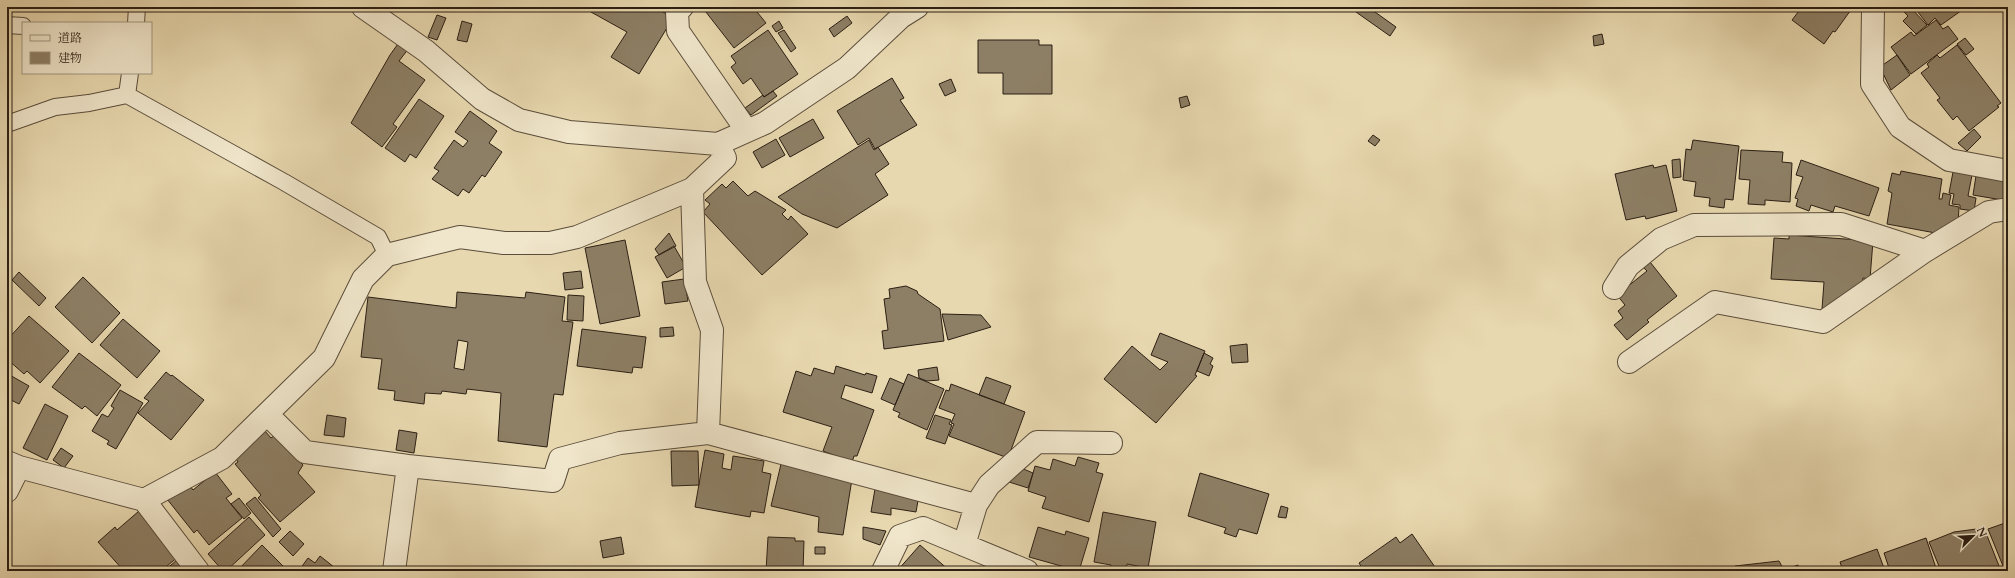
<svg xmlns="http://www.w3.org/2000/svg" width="2015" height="578" font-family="Cardo,'Noto Serif JP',serif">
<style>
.building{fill:#8d7f65;stroke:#2b1f14;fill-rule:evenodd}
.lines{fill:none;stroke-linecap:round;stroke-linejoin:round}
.service-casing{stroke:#5a4d3b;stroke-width:18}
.minor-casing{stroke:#5a4d3b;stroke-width:24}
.service{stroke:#f0e6cb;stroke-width:16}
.minor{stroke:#f0e6cb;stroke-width:22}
</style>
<rect width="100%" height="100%" fill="#e8d8af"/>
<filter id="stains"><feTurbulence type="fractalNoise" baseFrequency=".005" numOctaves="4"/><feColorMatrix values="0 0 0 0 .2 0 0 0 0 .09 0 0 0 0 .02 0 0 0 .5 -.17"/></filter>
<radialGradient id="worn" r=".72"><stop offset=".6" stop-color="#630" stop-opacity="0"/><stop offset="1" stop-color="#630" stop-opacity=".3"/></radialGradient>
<!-- building -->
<path class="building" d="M 582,7 L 655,7 L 673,18 L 639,74 L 611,57 L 627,32 Z
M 702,7 L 753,7 L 766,23 L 734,48 Z
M 1359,7 L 1368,7 L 1396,27 L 1390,36 L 1356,12 Z
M 1802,7 L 1853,7 L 1835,32 L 1833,31 L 1824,44 L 1792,20 Z
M 1907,7 L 1910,7 L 1927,25 L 1916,34 L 1903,21 L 1908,16 L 1903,11 Z
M 1914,7 L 1964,7 L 1965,8 L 1941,25 L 1935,18 L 1928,25 Z
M 437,15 L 446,18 L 437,40 L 428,37 Z
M 847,16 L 852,23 L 834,37 L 829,29 Z
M 1936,20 L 1943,29 L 1948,26 L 1958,39 L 1911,74 L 1891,47 L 1911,32 L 1914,36 Z
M 462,21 L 472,24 L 467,42 L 457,40 Z
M 779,21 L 783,28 L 776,32 L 772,26 Z
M 768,30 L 798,74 L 764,97 L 751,78 L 743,84 L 731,67 L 736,63 L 731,56 Z
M 784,30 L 796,48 L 791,52 L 778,33 Z
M 1602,34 L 1604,44 L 1594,46 L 1593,36 Z
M 1965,38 L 1974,49 L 1966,55 L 1957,44 Z
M 978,40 L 1039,40 L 1039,45 L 1052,45 L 1052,94 L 1003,94 L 1003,73 L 978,73 Z
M 400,41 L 409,48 L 399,61 L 425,80 L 393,124 L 397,127 L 382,147 L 351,123 L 390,55 Z
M 1957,45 L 2001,103 L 1997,106 L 1999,107 L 1969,131 L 1957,116 L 1953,120 L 1937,100 L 1940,98 L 1921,73 L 1929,67 L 1927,64 L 1937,55 L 1940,58 Z
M 1897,55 L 1910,75 L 1891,90 L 1880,67 Z
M 892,78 L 904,98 L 900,100 L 917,125 L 875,149 L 869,138 L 858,145 L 837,111 Z
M 951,79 L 956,91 L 945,96 L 939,84 Z
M 773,91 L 777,96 L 751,115 L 745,108 L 763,95 L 764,97 Z
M 1187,96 L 1190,105 L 1181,108 L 1179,98 Z
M 419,99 L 444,116 L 416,158 L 410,154 L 405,162 L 385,148 Z
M 470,111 L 497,131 L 489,143 L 502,152 L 485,177 L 482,175 L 469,193 L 463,189 L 458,196 L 432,179 L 439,171 L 434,168 L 454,140 L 463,147 L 468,141 L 455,132 Z
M 813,119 L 824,138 L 790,157 L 779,138 Z
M 1974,129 L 1981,137 L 1967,151 L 1958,143 Z
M 1373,135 L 1380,140 L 1375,146 L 1368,141 Z
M 776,139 L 785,155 L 762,168 L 753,152 Z
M 869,140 L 874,150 L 878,147 L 889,164 L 875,174 L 888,195 L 837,228 L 802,214 L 778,197 Z
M 1693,140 L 1739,146 L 1733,200 L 1725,199 L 1724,208 L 1709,206 L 1710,198 L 1694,196 L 1696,182 L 1683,180 L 1686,149 L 1691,150 Z
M 1741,150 L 1783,152 L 1782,162 L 1792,163 L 1790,202 L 1765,200 L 1765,205 L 1748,204 L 1750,180 L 1739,179 Z
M 1680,159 L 1681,177 L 1673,178 L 1672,160 Z
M 1801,160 L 1879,188 L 1869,216 L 1835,206 L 1833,212 L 1811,205 L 1809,211 L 1796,206 L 1798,199 L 1795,198 L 1803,177 L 1796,175 Z
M 1653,165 L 1654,168 L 1666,165 L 1677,211 L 1646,219 L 1645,216 L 1626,220 L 1615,174 Z
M 1901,171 L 1942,179 L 1939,199 L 1942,199 L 1943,193 L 1951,195 L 1949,205 L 1959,207 L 1958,224 L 1941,234 L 1887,224 L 1892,193 L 1888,191 L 1892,173 L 1900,175 Z
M 1953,172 L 1972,175 L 1968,196 L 1976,198 L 1974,211 L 1960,209 L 1960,205 L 1952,204 L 1954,194 L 1949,193 Z
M 1976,176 L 2008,181 L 2008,201 L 1973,195 Z
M 733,181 L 748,196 L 755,191 L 786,210 L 782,214 L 788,220 L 791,216 L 808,234 L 762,275 L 703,212 L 710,204 L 705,200 L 722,184 L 726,188 Z
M 669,233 L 676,246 L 659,255 L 655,249 Z
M 1789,235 L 1873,241 L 1870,279 L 1863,278 L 1862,284 L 1833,305 L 1822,309 L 1824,282 L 1771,279 L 1774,238 L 1789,239 Z
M 625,240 L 640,316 L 600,324 L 585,248 Z
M 674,246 L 686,267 L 667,278 L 655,257 Z
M 1650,262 L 1677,296 L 1647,320 L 1649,322 L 1627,340 L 1614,325 L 1623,318 L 1618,311 L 1625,305 L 1617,295 L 1647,271 L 1643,267 Z
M 581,271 L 583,288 L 565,290 L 563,273 Z
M 19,272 L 46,298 L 39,306 L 12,280 Z
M 83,277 L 120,313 L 92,343 L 55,307 Z
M 684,279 L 688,301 L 665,304 L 662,282 Z
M 906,286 L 917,291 L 918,294 L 940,309 L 944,341 L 884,349 L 882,331 L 888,330 L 884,299 L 890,298 L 889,289 Z
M 457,292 L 525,298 L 526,292 L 565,297 L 562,321 L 573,322 L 563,395 L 554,394 L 547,447 L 498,441 L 501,393 L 467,389 L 466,394 L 442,391 L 441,394 L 425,393 L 424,404 L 394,400 L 395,391 L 378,389 L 382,359 L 361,357 L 368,297 L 456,308 ZM 458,340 L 468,342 L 464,370 L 454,368 Z
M 568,295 L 584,296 L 583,321 L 567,320 Z
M 942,314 L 981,315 L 991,327 L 948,340 Z
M 29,316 L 69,351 L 40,383 L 27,371 L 24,374 L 7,359 L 7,340 Z
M 123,319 L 160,351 L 137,378 L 100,345 Z
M 673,327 L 674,336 L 660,337 L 660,328 Z
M 582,329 L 646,337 L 642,368 L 633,367 L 632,373 L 577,366 Z
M 1160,333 L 1205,351 L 1195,375 L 1197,376 L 1156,423 L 1104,379 L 1132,346 L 1160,370 L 1168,362 L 1151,355 Z
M 1247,344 L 1248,362 L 1232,363 L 1230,346 Z
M 79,353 L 121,385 L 97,416 L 85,406 L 82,409 L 52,387 Z
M 1204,353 L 1213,358 L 1210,364 L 1213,366 L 1209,376 L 1197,371 Z
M 836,366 L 865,375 L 866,373 L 877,376 L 872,393 L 845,385 L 841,398 L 874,410 L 857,456 L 854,456 L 852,462 L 823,451 L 832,427 L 783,412 L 796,371 L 811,376 L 814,368 L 834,374 Z
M 937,367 L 939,380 L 927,381 L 919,378 L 918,370 Z
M 166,372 L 171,376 L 172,375 L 204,400 L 171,440 L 138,413 L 149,401 L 144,398 Z
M 8,374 L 29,386 L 19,404 L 7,398 Z
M 908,374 L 944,389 L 927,430 L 898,417 L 900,413 L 893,410 Z
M 986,377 L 1011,386 L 1004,404 L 979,395 Z
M 890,378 L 904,384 L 895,405 L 881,399 Z
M 951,384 L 1025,412 L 1008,458 L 949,436 L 954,424 L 951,423 L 955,414 L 939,408 L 946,390 L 949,391 Z
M 120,390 L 143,403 L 116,449 L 107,444 L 109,441 L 92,431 L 102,414 L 108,417 L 114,408 L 111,406 Z
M 45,404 L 68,416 L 47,460 L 23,448 Z
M 327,415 L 346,418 L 344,437 L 324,435 Z
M 935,415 L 951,420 L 949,424 L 952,425 L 945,444 L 926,438 Z
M 399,430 L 417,433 L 414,453 L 396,450 Z
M 265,431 L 271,438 L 274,436 L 303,465 L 298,473 L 315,492 L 280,522 L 258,498 L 261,495 L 235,464 L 238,462 L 235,457 Z
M 61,448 L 73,456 L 64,468 L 53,460 Z
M 705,450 L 724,454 L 722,468 L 731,470 L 733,456 L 764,461 L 762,472 L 771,474 L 764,513 L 751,511 L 750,517 L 695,507 Z
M 671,451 L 698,451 L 699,485 L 672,486 Z
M 1078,457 L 1099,463 L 1096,472 L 1103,474 L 1089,522 L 1042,508 L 1046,497 L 1028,491 L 1035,466 L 1050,470 L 1053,459 L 1075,466 Z
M 781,464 L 852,479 L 843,535 L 818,532 L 819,517 L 771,506 Z
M 1021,468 L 1033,473 L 1028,488 L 1009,482 Z
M 215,472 L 232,494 L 226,498 L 242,518 L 209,545 L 197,530 L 194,533 L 167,499 L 190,486 L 193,490 Z
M 1200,473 L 1269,494 L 1257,534 L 1239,529 L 1236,537 L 1224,533 L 1226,528 L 1188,516 Z
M 875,489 L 919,495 L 916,512 L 891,508 L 891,515 L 871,512 Z
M 255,497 L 281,529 L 273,537 L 246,504 Z
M 239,498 L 251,513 L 244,519 L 231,504 Z
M 1281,506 L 1288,508 L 1286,518 L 1278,517 Z
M 139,511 L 179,556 L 161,571 L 124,571 L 98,542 L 115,527 L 117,530 Z
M 1103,512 L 1156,522 L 1148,568 L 1127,564 L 1126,571 L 1116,571 L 1110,570 L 1111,565 L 1094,562 Z
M 249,517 L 265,535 L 226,571 L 223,571 L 208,554 Z
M 2008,522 L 2008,571 L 2005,571 L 1988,529 Z
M 863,527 L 886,531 L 880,545 L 863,539 Z
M 1038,527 L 1065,535 L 1066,531 L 1089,538 L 1079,571 L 1029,557 Z
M 1984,528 L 2001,571 L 1941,571 L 1929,542 L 1954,532 Z
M 290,531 L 304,544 L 293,556 L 279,542 Z
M 1412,534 L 1437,570 L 1436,571 L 1364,571 L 1359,563 L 1396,537 L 1400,543 Z
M 621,537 L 624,554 L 603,558 L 600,541 Z
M 768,537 L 795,538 L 795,541 L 804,541 L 803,571 L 766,571 Z
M 1926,538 L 1937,571 L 1890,571 L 1884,553 Z
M 262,545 L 288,571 L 237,571 Z
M 920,545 L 950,571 L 897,571 Z
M 815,547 L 825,547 L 825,554 L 815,554 Z
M 1877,549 L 1885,571 L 1843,571 L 1840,562 Z
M 320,556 L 339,571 L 302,571 L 300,569 L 308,558 L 315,563 Z
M 177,560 L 187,571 L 164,571 Z
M 1779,561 L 1784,570 L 1798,565 L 1800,571 L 1737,571 L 1735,566 Z
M 1700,567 L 1701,571 L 1675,571 Z"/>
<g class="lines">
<defs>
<path id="service" d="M 136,23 L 137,7
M 7,25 L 23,26
M 127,95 L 284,182 L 378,237 L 387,255
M 7,124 L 55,107 L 89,103 L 127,95 L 130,73"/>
<path id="minor" d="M 363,7 L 426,51 L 482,99 L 519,120 L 569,132 L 718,144 L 765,123 L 847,68 L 901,17 L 917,7
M 682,7 L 677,12 L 678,31 L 747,131
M 1873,7 L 1872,84 L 1900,127 L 1949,160 L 2008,171
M 1614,288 L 1628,266 L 1661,239 L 1694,225 L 1841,224 L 1925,251
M 1629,362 L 1715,302 L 1823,322 L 1925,251 L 1989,212 L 2008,209
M 267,414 L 305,452 L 408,466 L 553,481 L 560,459 L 620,443 L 708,433 L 976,505
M 708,433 L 712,330 L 695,282 L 692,189 L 725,158 L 718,144
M 7,462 L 19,467 L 144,500 L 222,458 L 324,358 L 363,279 L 387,255 L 460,237 L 504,243 L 550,243 L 577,237 L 692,189
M 7,491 L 19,467
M 144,500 L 198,571
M 964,545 L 976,505 L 989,485 L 1037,442 L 1111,443
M 394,571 L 408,466
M 883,571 L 900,536 L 923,528 L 1027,571"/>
</defs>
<!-- service casing -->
<use href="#service" class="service-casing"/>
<!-- minor casing -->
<use href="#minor" class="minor-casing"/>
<!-- service -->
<use href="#service" class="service"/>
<!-- minor -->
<use href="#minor" class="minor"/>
</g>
<!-- margin -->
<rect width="2015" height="578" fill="none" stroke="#e8d8af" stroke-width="24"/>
<rect x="8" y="8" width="1999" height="562" fill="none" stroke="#2b1f14" stroke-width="2"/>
<rect x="12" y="12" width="1991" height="554" fill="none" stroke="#2b1f14"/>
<!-- legend -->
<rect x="22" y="22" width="130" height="52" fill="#f0e6cb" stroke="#a19682"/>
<rect x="30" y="35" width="20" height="6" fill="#f0e6cb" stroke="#a19682"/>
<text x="58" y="42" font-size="12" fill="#2b1f14">道路</text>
<rect x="30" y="52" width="20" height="12" fill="#8d7f65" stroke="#a19682"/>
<text x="58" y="62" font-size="12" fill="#2b1f14">建物</text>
<!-- north arrow -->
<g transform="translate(1973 536) rotate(66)" stroke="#f0e6cb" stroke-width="3" paint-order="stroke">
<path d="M0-3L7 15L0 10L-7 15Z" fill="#2b1f14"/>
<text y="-6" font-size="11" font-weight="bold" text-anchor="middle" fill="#2b1f14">N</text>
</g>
<rect width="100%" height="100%" filter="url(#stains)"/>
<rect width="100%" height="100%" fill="url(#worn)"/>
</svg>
